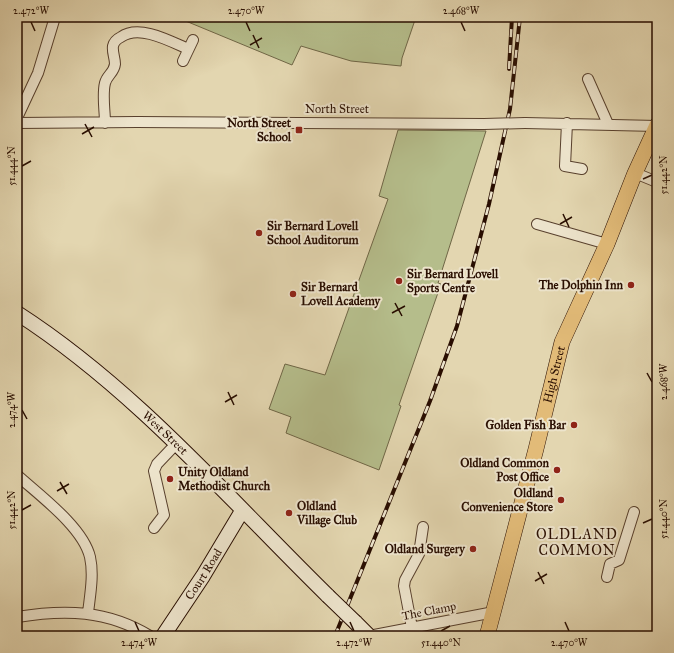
<svg xmlns="http://www.w3.org/2000/svg" width="674" height="653" font-family="'IM FELL Great Primer',serif">
<style>
.green{fill:#b5bd8b;stroke:#6f6646}
.lines{fill:none;stroke-linecap:round;stroke-linejoin:round}
.street-casing{stroke:#58402d;stroke-width:12}
.secondary-casing{stroke:#290e01;stroke-width:16}
.primary-casing{stroke:#290e01;stroke-width:16}
.street{stroke:#ede4cc;stroke-width:10}
.secondary{stroke:#ede4cc;stroke-width:14}
.primary{stroke:#e2bb78;stroke-width:15}
.rail-casing{stroke:#290e01;stroke-width:4}
.rail{stroke:#ede4cc;stroke-width:2.5;stroke-dasharray:8;stroke-linecap:butt}
.street-bridge-casing{stroke:#58402d;stroke-width:12;stroke-linecap:butt}
.secondary-bridge-casing{stroke:#290e01;stroke-width:16;stroke-linecap:butt}
.street-bridge{stroke:#ede4cc;stroke-width:10}
.secondary-bridge{stroke:#ede4cc;stroke-width:14}
.ticks{fill:none;stroke:#290e01;stroke-width:1.5}
.poi-dot{fill:#8f2418;stroke:#ede4cc;stroke-width:1.5}
.labels{text-anchor:middle;stroke-width:4;stroke-linejoin:round;paint-order:stroke}
.street-label{font-size:12px;fill:#290e01;stroke:#ede4cc}
.poi-label{font-size:12px;font-weight:bold;fill:#290e01;stroke:#ede4cc;text-anchor:end}
.quarter-label{font-size:14px;letter-spacing:1px;fill:#290e01;stroke:#ede4cc}
.neatline{fill:none;stroke:#290e01;stroke-width:1.5}
.ticks-label{font-size:10px;text-anchor:middle;fill:#290e01}
</style>
<rect width="100%" height="100%" fill="#e3d6b0"/>
<filter id="stains"><feTurbulence type="fractalNoise" baseFrequency=".005" numOctaves="4"/><feColorMatrix values="0 0 0 0 .2 0 0 0 0 .09 0 0 0 0 .02 0 0 0 .5 -.17"/></filter>
<radialGradient id="worn" r=".72"><stop offset=".6" stop-color="#630" stop-opacity="0"/><stop offset="1" stop-color="#630" stop-opacity=".3"/></radialGradient>
<!-- green -->
<path class="green" d="M 176,17 L 416,17 L 402,58 L 401,66 L 351,61 L 301,46 L 292,65 Z
M 398,130 L 486,131 L 438,283 L 441,284 L 399,405 L 401,406 L 379,470 L 286,433 L 291,417 L 269,409 L 285,364 L 325,375 L 388,199 L 379,196 Z"/>
<g class="lines">
<defs>
<path id="street" d="M 183,61 L 193,40
M 588,79 L 608,124
M 17,118 L 38,73 L 55,17
M 17,123 L 137,122 L 484,124
M 105,123 C 105,111 102,95 105,83 C 107,75 114,73 115,64 C 115,58 112,52 113,46 C 114,41 117,39 121,37 C 139,24 170,41 188,49
M 525,123 L 657,126
M 567,123 L 565,166 L 582,169
M 635,173 L 657,182
M 537,224 L 607,244
M 17,475 C 39,495 83,527 90,557 C 94,575 90,595 88,613
M 154,528 L 164,515 L 154,471 L 157,464 L 176,444
M 607,577 L 610,564 L 619,560 L 634,512
M 17,617 C 65,609 107,610 150,636
M 412,628 L 404,586 L 405,580 L 419,554 L 423,527
M 369,636 L 494,612"/>
<g id="secondary">
<path id="s1" d="M 17,313 C 135,389 228,498 328,596"/>
<path d="M 355,622 L 369,636"/>
<path id="s2" d="M 163,636 L 203,576 L 242,511"/>
</g>
<g id="primary">
<path id="s3" d="M 487,636 L 536,449 L 562,342 L 607,244 L 635,173 L 657,125"/>
</g>
</defs>
<!-- street casing -->
<use href="#street" class="street-casing"/>
<!-- secondary casing -->
<use href="#secondary" class="secondary-casing"/>
<!-- primary casing -->
<use href="#primary" class="primary-casing"/>
<!-- street -->
<use href="#street" class="street"/>
<!-- secondary -->
<use href="#secondary" class="secondary"/>
<!-- primary -->
<use href="#primary" class="primary"/>
<defs>
<path id="rail" d="M 509,69 L 512,17
M 335,636 L 430,401 L 457,326 L 489,204 L 510,109 L 520,17"/>
</defs>
<!-- rail casing -->
<use href="#rail" class="rail-casing"/>
<!-- rail -->
<use href="#rail" class="rail"/>
<defs>
<path id="street-bridge" d="M 484,124 L 525,123"/>
<path id="secondary-bridge" d="M 328,596 L 355,622"/>
</defs>
<!-- street-bridge casing -->
<use href="#street-bridge" class="street-bridge-casing"/>
<!-- secondary-bridge casing -->
<use href="#secondary-bridge" class="secondary-bridge-casing"/>
<!-- street-bridge -->
<use href="#street-bridge" class="street-bridge"/>
<!-- secondary-bridge -->
<use href="#secondary-bridge" class="secondary-bridge"/>
</g>
<!-- ticks -->
<path class="ticks" d="M 31,22 L 35,31M 246,22 L 250,31M 461,22 L 465,31M 253,35 L 259,48M 250,45 L 262,38M 85,124 L 92,137M 82,134 L 94,127M 22,166 L 31,161M 643,179 L 652,175M 563,214 L 569,227M 560,224 L 572,217M 395,303 L 402,316M 392,313 L 405,306M 647,373 L 652,382M 228,392 L 234,405M 225,402 L 237,395M 22,410 L 27,419M 60,482 L 67,494M 57,491 L 69,484M 22,510 L 31,505M 643,523 L 652,519M 538,572 L 544,584M 535,581 L 547,574M 135,622 L 139,631M 350,622 L 354,631M 565,622 L 569,631M 441,631 L 450,626"/>
<!-- markers -->
<g class="poi-dot">
<rect x="295" y="126" width="8" height="8" rx="2"/>
<circle cx="259" cy="233" r="4"/>
<circle cx="399" cy="281" r="4"/>
<circle cx="631" cy="285" r="4"/>
<circle cx="293" cy="294" r="4"/>
<circle cx="574" cy="425" r="4"/>
<circle cx="557" cy="470" r="4"/>
<circle cx="170" cy="479" r="4"/>
<circle cx="561" cy="500" r="4"/>
<circle cx="289" cy="513" r="4"/>
<circle cx="473" cy="549" r="4"/>
</g>
<g class="labels">
<!-- street labels -->
<g class="street-label">
<text x="337" y="113">North Street</text>
<text dy="4" stroke="none"><textPath href="#s3" startOffset="270">High Street</textPath></text>
<text dy="4" stroke="none"><textPath href="#s1" startOffset="191">West Street</textPath></text>
<text dy="4" stroke="none"><textPath href="#s2" startOffset="74">Court Road</textPath></text>
<text transform="translate(429 611) rotate(-11)" y="4">The Clamp</text>
</g>
<!-- poi labels -->
<g class="poi-label">
<text x="291" y="127">North Street<tspan x="291" dy="14">School</tspan></text>
<text x="267" y="230" text-anchor="start">Sir Bernard Lovell<tspan x="267" dy="14">School Auditorum</tspan></text>
<text x="407" y="278" text-anchor="start">Sir Bernard Lovell<tspan x="407" dy="14">Sports Centre</tspan></text>
<text x="623" y="289">The Dolphin Inn</text>
<text x="301" y="291" text-anchor="start">Sir Bernard<tspan x="301" dy="14">Lovell Academy</tspan></text>
<text x="566" y="429">Golden Fish Bar</text>
<text x="549" y="467">Oldland Common<tspan x="549" dy="14">Post Office</tspan></text>
<text x="178" y="476" text-anchor="start">Unity Oldland<tspan x="178" dy="14">Methodist Church</tspan></text>
<text x="553" y="497">Oldland<tspan x="553" dy="14">Convenience Store</tspan></text>
<text x="297" y="510" text-anchor="start">Oldland<tspan x="297" dy="14">Village Club</tspan></text>
<text x="465" y="553">Oldland Surgery</text>
</g>
<!-- quarter labels -->
<g class="quarter-label">
<text x="577" y="539">OLDLAND<tspan x="577" dy="16">COMMON</tspan></text>
</g>
</g>
<!-- margin -->
<rect width="674" height="653" fill="none" stroke="#e3d6b0" stroke-width="44"/>
<rect x="22" y="22" width="630" height="609" class="neatline"/>
<g class="ticks-label">
<text x="31" y="14">2.472°W</text>
<text x="246" y="14">2.470°W</text>
<text x="461" y="14">2.468°W</text>
<text transform="translate(11 166) rotate(-90)" y="4">51.444°N</text>
<text transform="translate(663 175) rotate(-90)" y="4">51.442°N</text>
<text transform="translate(663 382) rotate(-90)" y="4">2.468°W</text>
<text transform="translate(11 410) rotate(-90)" y="4">2.474°W</text>
<text transform="translate(11 510) rotate(-90)" y="4">51.442°N</text>
<text transform="translate(663 519) rotate(-90)" y="4">51.440°N</text>
<text x="139" y="646">2.474°W</text>
<text x="354" y="646">2.472°W</text>
<text x="441" y="646">51.440°N</text>
<text x="569" y="646">2.470°W</text>
</g>
<rect width="100%" height="100%" filter="url(#stains)"/>
<rect width="100%" height="100%" fill="url(#worn)"/>
</svg>
